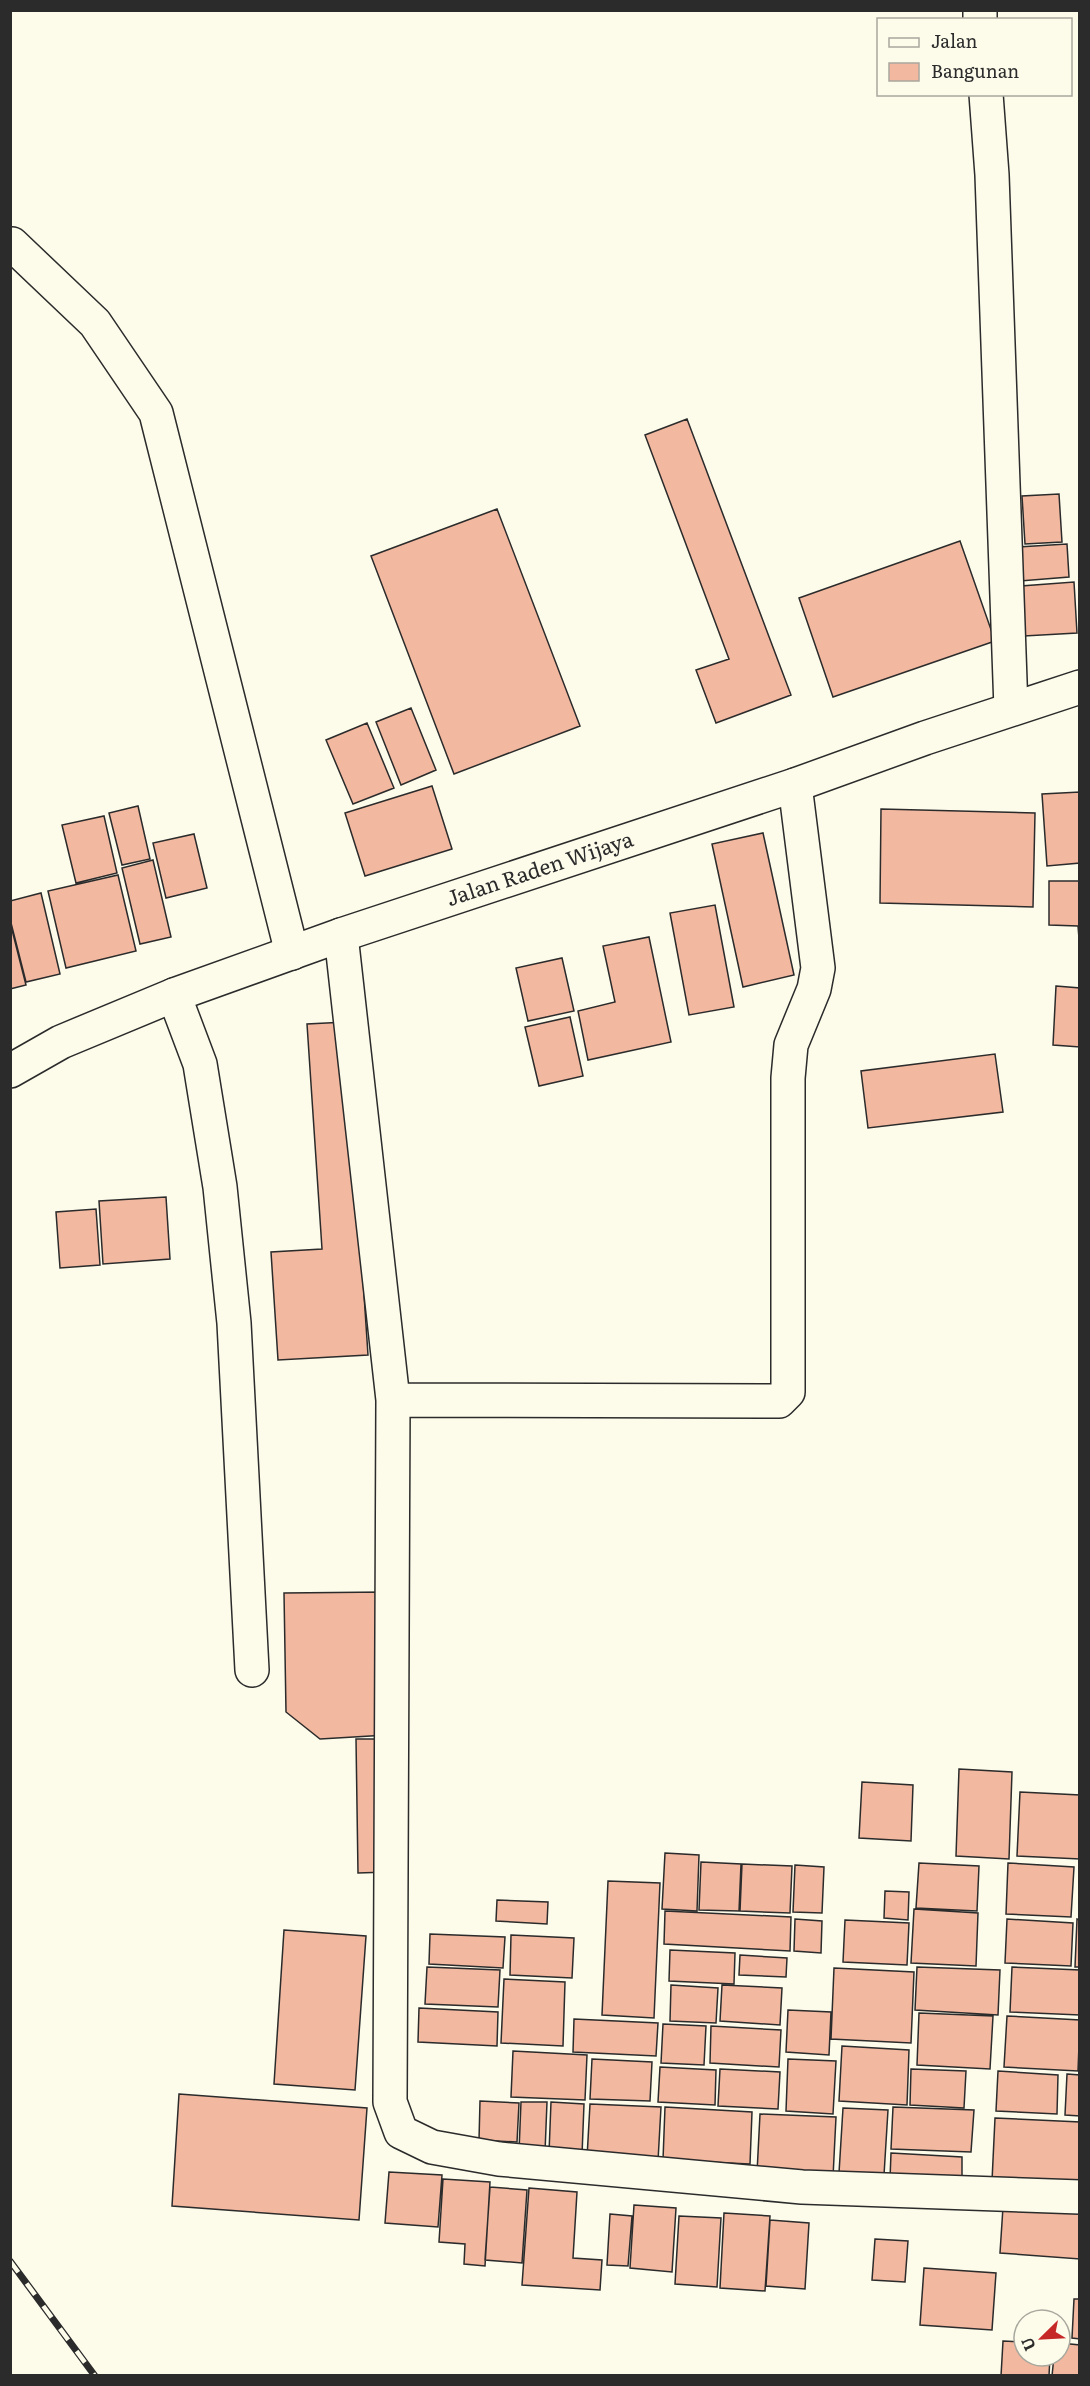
<svg xmlns="http://www.w3.org/2000/svg" width="1090" height="2386" font-family="Literata,serif">
<style>
.building{fill:#f2b8a0;stroke:#2b2b2b;stroke-width:1.5}
.lines{fill:none;stroke-linecap:round;stroke-linejoin:round}
.minor-casing{stroke:#2b2b2b;stroke-width:36}
.highway-casing{stroke:#2b2b2b;stroke-width:36}
.minor{stroke:#fdfbea;stroke-width:33}
.highway{stroke:#fdfbea;stroke-width:33}
.rail-casing{stroke:#2b2b2b;stroke-width:7}
.rail{stroke:#fdfbea;stroke-width:4.5;stroke-dasharray:14;stroke-linecap:butt}
.labels{text-anchor:middle;stroke-width:4.5;stroke-linejoin:round;paint-order:stroke}
.street-label{font-size:21px;fill:#2b2b2b;stroke:#fdfbea}
</style>
<rect width="100%" height="100%" fill="#fdfbea"/>
<!-- building -->
<path class="building" d="M 687,419 L 791,695 L 716,723 L 696,670 L 729,659 L 645,435 Z
M 1059,494 L 1062,542 L 1025,544 L 1022,496 Z
M 497,509 L 580,726 L 454,774 L 371,556 Z
M 960,541 L 995,641 L 833,697 L 799,598 Z
M 1067,544 L 1069,577 L 1020,581 L 1018,547 Z
M 1074,582 L 1077,633 L 1024,636 L 1021,586 Z
M 411,708 L 436,770 L 401,785 L 376,722 Z
M 367,723 L 394,788 L 353,804 L 326,740 Z
M 432,786 L 452,849 L 365,876 L 345,813 Z
M 1080,792 L 1080,863 L 1047,866 L 1042,794 Z
M 138,806 L 150,859 L 122,865 L 109,813 Z
M 881,809 L 1035,813 L 1033,907 L 880,903 Z
M 104,816 L 117,873 L 76,883 L 62,825 Z
M 763,833 L 794,975 L 743,987 L 712,844 Z
M 194,834 L 207,888 L 166,898 L 153,843 Z
M 153,860 L 171,937 L 140,944 L 122,868 Z
M 118,875 L 136,951 L 66,968 L 48,891 Z
M 1049,881 L 1080,881 L 1080,951 L 1078,926 L 1049,925 Z
M 41,893 L 60,974 L 26,982 L 10,919 L 10,901 Z
M 715,905 L 734,1007 L 689,1015 L 670,913 Z
M 10,922 L 26,985 L 10,989 Z
M 649,937 L 671,1042 L 588,1060 L 578,1011 L 615,1002 L 603,946 Z
M 562,958 L 574,1011 L 528,1021 L 516,968 Z
M 1056,986 L 1080,988 L 1080,1047 L 1053,1045 Z
M 570,1017 L 583,1076 L 539,1086 L 525,1027 Z
M 346,1022 L 368,1355 L 278,1360 L 271,1252 L 322,1249 L 307,1024 Z
M 995,1054 L 1003,1112 L 868,1128 L 861,1071 Z
M 166,1197 L 170,1259 L 103,1264 L 99,1201 Z
M 96,1209 L 100,1265 L 60,1268 L 56,1212 Z
M 385,1592 L 387,1735 L 320,1739 L 286,1712 L 284,1593 Z
M 356,1739 L 386,1739 L 388,1872 L 358,1873 Z
M 959,1769 L 1012,1772 L 1009,1859 L 956,1856 Z
M 862,1782 L 913,1785 L 911,1841 L 859,1838 Z
M 1020,1792 L 1080,1795 L 1080,1859 L 1017,1856 Z
M 665,1853 L 699,1855 L 697,1911 L 662,1909 Z
M 701,1862 L 741,1864 L 739,1911 L 699,1910 Z
M 919,1863 L 979,1866 L 977,1911 L 916,1908 Z
M 1008,1863 L 1074,1867 L 1071,1917 L 1006,1914 Z
M 742,1864 L 792,1866 L 790,1913 L 740,1911 Z
M 795,1865 L 824,1867 L 822,1913 L 793,1912 Z
M 608,1881 L 660,1883 L 654,2018 L 602,2015 Z
M 885,1891 L 909,1892 L 908,1920 L 884,1918 Z
M 497,1900 L 548,1902 L 547,1924 L 496,1921 Z
M 914,1909 L 978,1913 L 976,1966 L 911,1963 Z
M 665,1911 L 791,1917 L 790,1951 L 664,1944 Z
M 795,1919 L 822,1921 L 821,1953 L 794,1951 Z
M 1007,1919 L 1073,1923 L 1071,1966 L 1005,1963 Z
M 1077,1919 L 1080,1920 L 1080,1967 L 1075,1967 Z
M 845,1920 L 909,1923 L 907,1965 L 843,1962 Z
M 284,1930 L 366,1936 L 355,2090 L 274,2084 Z
M 430,1934 L 505,1937 L 503,1968 L 429,1964 Z
M 511,1935 L 574,1938 L 572,1978 L 510,1975 Z
M 670,1950 L 735,1953 L 734,1984 L 669,1981 Z
M 740,1955 L 787,1958 L 786,1977 L 739,1975 Z
M 427,1967 L 500,1970 L 498,2007 L 425,2004 Z
M 917,1967 L 1000,1970 L 998,2015 L 915,2010 Z
M 1012,1967 L 1080,1970 L 1080,2015 L 1010,2012 Z
M 834,1968 L 914,1972 L 911,2043 L 831,2039 Z
M 504,1979 L 565,1982 L 563,2046 L 501,2043 Z
M 671,1985 L 718,1988 L 716,2023 L 670,2021 Z
M 722,1985 L 782,1988 L 780,2025 L 720,2021 Z
M 419,2008 L 498,2012 L 497,2046 L 418,2042 Z
M 788,2010 L 831,2012 L 829,2055 L 786,2052 Z
M 919,2013 L 993,2016 L 990,2069 L 917,2065 Z
M 1007,2016 L 1080,2020 L 1078,2071 L 1004,2067 Z
M 574,2019 L 658,2023 L 656,2056 L 573,2052 Z
M 663,2024 L 706,2026 L 704,2065 L 661,2063 Z
M 711,2026 L 781,2030 L 779,2067 L 710,2063 Z
M 842,2046 L 909,2050 L 907,2105 L 839,2101 Z
M 513,2051 L 587,2055 L 585,2100 L 511,2097 Z
M 592,2059 L 652,2062 L 650,2101 L 590,2099 Z
M 788,2059 L 836,2061 L 833,2114 L 786,2111 Z
M 660,2067 L 716,2070 L 715,2105 L 658,2102 Z
M 720,2069 L 780,2072 L 778,2109 L 718,2106 Z
M 911,2069 L 966,2071 L 964,2108 L 910,2105 Z
M 998,2071 L 1058,2075 L 1057,2114 L 996,2111 Z
M 1067,2074 L 1080,2075 L 1080,2116 L 1065,2115 Z
M 179,2094 L 367,2108 L 359,2220 L 172,2206 Z
M 480,2101 L 519,2103 L 517,2142 L 479,2140 Z
M 521,2102 L 547,2102 L 545,2152 L 519,2151 Z
M 551,2102 L 584,2104 L 582,2155 L 549,2153 Z
M 590,2104 L 661,2107 L 658,2161 L 587,2158 Z
M 665,2107 L 752,2112 L 750,2164 L 663,2160 Z
M 893,2107 L 974,2110 L 971,2152 L 891,2149 Z
M 843,2108 L 888,2110 L 884,2175 L 839,2173 Z
M 760,2114 L 836,2117 L 833,2177 L 757,2173 Z
M 995,2118 L 1080,2122 L 1080,2186 L 992,2181 Z
M 891,2153 L 962,2157 L 962,2182 L 890,2179 Z
M 389,2172 L 442,2175 L 438,2227 L 385,2223 Z
M 443,2179 L 490,2182 L 485,2266 L 464,2264 L 465,2244 L 439,2242 Z
M 490,2187 L 527,2190 L 522,2263 L 485,2260 Z
M 529,2188 L 577,2192 L 573,2258 L 602,2260 L 600,2290 L 522,2285 Z
M 634,2205 L 676,2208 L 672,2272 L 630,2268 Z
M 1003,2207 L 1080,2213 L 1080,2259 L 1000,2253 Z
M 724,2213 L 770,2216 L 765,2291 L 720,2288 Z
M 610,2214 L 632,2216 L 628,2266 L 607,2265 Z
M 679,2216 L 721,2218 L 717,2287 L 675,2284 Z
M 770,2220 L 809,2223 L 805,2289 L 766,2286 Z
M 875,2239 L 908,2241 L 905,2282 L 872,2280 Z
M 924,2268 L 996,2273 L 992,2330 L 920,2325 Z
M 1074,2299 L 1080,2299 L 1080,2339 L 1072,2338 Z
M 1003,2341 L 1024,2342 L 1024,2356 L 1050,2356 L 1049,2376 L 1001,2376 Z
M 1060,2343 L 1080,2345 L 1080,2376 L 1052,2376 L 1054,2356 L 1060,2356 Z"/>
<g class="lines">
<defs>
<path id="minor" d="M 980,10 L 980,20
M 986,94 L 992,175 L 1011,709
M 12,244 L 95,323 L 156,413 L 292,953
M 341,935 L 393,1400 L 390,2102 L 401,2132 L 432,2147 L 499,2159 L 802,2187 L 1080,2197
M 174,995 L 200,1064 L 220,1187 L 234,1323 L 252,1670
M 393,1400 L 779,1401 L 788,1392 L 788,1078 L 791,1045 L 814,989 L 818,968 L 795,785"/>
<g id="highway">
<path id="s1" d="M 10,1071 L 61,1042 L 174,995 L 341,935 L 795,785 L 925,738 L 1080,687"/>
</g>
</defs>
<!-- minor casing -->
<use href="#minor" class="minor-casing"/>
<!-- highway casing -->
<use href="#highway" class="highway-casing"/>
<!-- minor -->
<use href="#minor" class="minor"/>
<!-- highway -->
<use href="#highway" class="highway"/>
<defs>
<path id="rail" d="M 10,2261 L 95,2376"/>
</defs>
<!-- rail casing -->
<use href="#rail" class="rail-casing"/>
<!-- rail -->
<use href="#rail" class="rail"/>
</g>
<g class="labels">
<!-- street labels -->
<g class="street-label">
<text dy="7" stroke="none"><textPath href="#s1" startOffset="568">Jalan Raden Wijaya</textPath></text>
</g>
</g>
<!-- border -->
<rect width="1090" height="2386" fill="none" stroke="#2b2b2b" stroke-width="24"/>
<!-- legend -->
<rect x="877" y="18" width="195" height="78" fill="#fdfbea" stroke="#a9a89e" stroke-width="1.5"/>
<rect x="889" y="38" width="30" height="9" fill="#fdfbea" stroke="#a9a89e" stroke-width="1.5"/>
<text x="931" y="48" font-size="18" fill="#2b2b2b">Jalan</text>
<rect x="889" y="63" width="30" height="18" fill="#f2b8a0" stroke="#a9a89e" stroke-width="1.5"/>
<text x="931" y="78" font-size="18" fill="#2b2b2b">Bangunan</text>
<!-- north arrow -->
<g transform="translate(1042 2338) rotate(246)"><circle r="28" fill="#fdfbea" stroke="#a9a89e" stroke-width="1.5"/>
<path d="M0-4.5L10 22L0 15L-10 22Z" fill="#c62828"/>
<text y="-9" font-size="16" font-weight="bold" text-anchor="middle" fill="#2b2b2b">U</text>
</g>
</svg>
